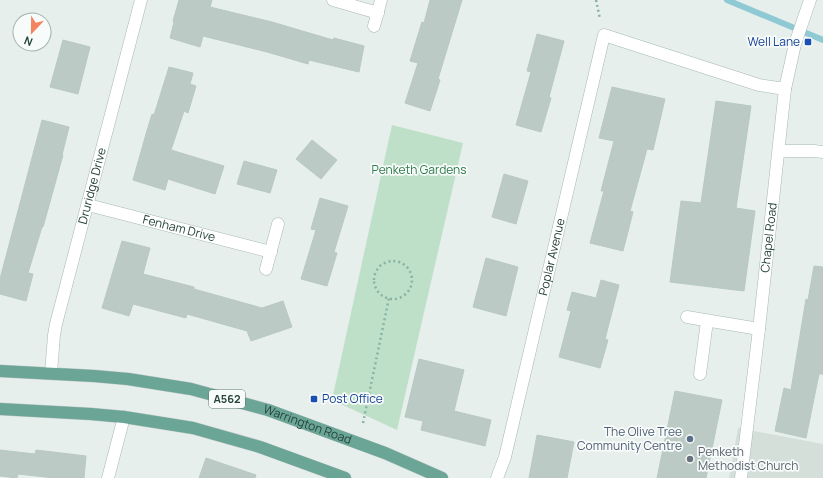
<svg xmlns="http://www.w3.org/2000/svg" width="823" height="478" font-family="Manrope,sans-serif">
<style>
.built{fill:#d4dfda}
.green{fill:#bfe0c8}
.lines{fill:none;stroke-linecap:round;stroke-linejoin:round}
.stream{stroke:#8ec9d4;stroke-width:6}
.building{fill:#bbcac4;stroke:#b8c9c2}
.service-casing{stroke:#a8b8b2;stroke-width:13}
.minor-casing{stroke:#a8b8b2;stroke-width:13}
.tertiary-casing{stroke:#a8b8b2;stroke-width:13}
.primary-casing{stroke:#c2cac8;stroke-width:13}
.path{stroke:#86b3a5;stroke-width:2.5;stroke-dasharray:2 3;stroke-linecap:butt}
.service{stroke:#fff;stroke-width:12}
.minor{stroke:#fff;stroke-width:12}
.tertiary{stroke:#fff;stroke-width:12}
.primary{stroke:#6aa596;stroke-width:12}
.transit-dot{fill:#1a4fb4;stroke:#f7fbf9;stroke-width:1.5}
.service-dot{fill:#5c6f8a;stroke:#f7fbf9;stroke-width:1.5}
.worship-dot{fill:#6b7280;stroke:#f7fbf9;stroke-width:1.5}
.labels{text-anchor:middle;stroke-width:3.5;stroke-linejoin:round;paint-order:stroke}
.shield{fill:#f7fbf9;stroke:#637a73;stroke-width:1}
.shield-label{font-size:11px;font-weight:bold;fill:#24423a}
.transit-label{font-size:12px;fill:#164399;stroke:#f7fbf9;text-anchor:end}
.park-label{font-size:12px;fill:#2d7a4b;stroke:#f7fbf9}
.street-label{font-size:12px;fill:#24423a;stroke:#f7fbf9}
.service-label{font-size:12px;fill:#4e5e75;stroke:#f7fbf9;text-anchor:end}
.worship-label{font-size:12px;fill:#5b616d;stroke:#f7fbf9;text-anchor:start}
</style>
<rect width="100%" height="100%" fill="#e6efeb"/>
<!-- built -->
<path class="built" d="M 738,428 L 823,444 L 823,478 L 729,478 Z"/>
<!-- green -->
<path class="green" d="M 392,125 L 463,143 L 397,430 L 332,400 Z"/>
<g class="lines">
<!-- stream -->
<path class="stream" d="M 727,0 L 823,40"/>
</g>
<!-- building -->
<path class="building" d="M 179,0 L 212,0 L 210,7 L 272,22 L 333,40 L 334,38 L 364,46 L 359,72 L 309,60 L 308,64 L 267,52 L 203,36 L 200,47 L 170,38 L 174,22 L 173,21 Z
M 430,0 L 462,0 L 438,79 L 440,80 L 430,111 L 405,103 L 418,63 L 410,61 L 422,22 L 424,23 Z
M 537,34 L 564,41 L 549,97 L 551,98 L 541,132 L 516,125 L 531,72 L 527,71 Z
M 63,40 L 90,47 L 78,94 L 50,87 Z
M 169,67 L 193,73 L 190,84 L 196,86 L 188,113 L 184,111 L 171,150 L 224,166 L 215,194 L 168,179 L 165,190 L 133,180 L 146,134 L 152,114 L 154,115 Z
M 612,87 L 665,99 L 653,150 L 647,149 L 630,211 L 633,212 L 623,251 L 590,243 L 604,191 L 601,191 L 614,141 L 599,138 Z
M 716,101 L 751,106 L 736,208 L 755,211 L 744,291 L 670,282 L 681,201 L 701,203 Z
M 42,120 L 69,127 L 62,155 L 63,155 L 43,227 L 42,227 L 28,273 L 33,274 L 26,301 L 0,294 L 0,279 Z
M 312,140 L 337,160 L 321,179 L 296,159 Z
M 244,161 L 277,170 L 270,193 L 237,184 Z
M 504,174 L 528,181 L 516,224 L 492,217 Z
M 320,198 L 348,206 L 334,252 L 337,253 L 327,286 L 301,279 L 316,230 L 311,229 Z
M 122,241 L 150,248 L 143,274 L 194,287 L 194,289 L 262,308 L 283,301 L 292,327 L 251,341 L 247,331 L 187,314 L 186,318 L 133,304 L 129,316 L 102,308 Z
M 486,258 L 518,267 L 506,316 L 473,307 Z
M 814,266 L 823,267 L 823,374 L 819,374 L 806,438 L 775,431 L 784,388 L 791,390 L 806,299 L 808,300 Z
M 601,280 L 619,285 L 605,339 L 608,340 L 600,368 L 559,357 L 571,311 L 567,310 L 572,292 L 596,298 Z
M 419,359 L 464,370 L 454,411 L 491,420 L 485,446 L 421,430 L 423,421 L 405,417 Z
M 675,391 L 722,400 L 706,478 L 657,478 Z
M 537,435 L 574,442 L 567,478 L 529,478 Z
M 0,450 L 35,454 L 36,450 L 86,456 L 84,478 L 55,478 L 18,474 L 17,478 L 0,476 Z
M 206,458 L 256,475 L 255,478 L 199,478 Z"/>
<g class="lines">
<defs>
<path id="service" d="M 687,317 L 759,329
M 700,374 L 707,321"/>
<g id="minor">
<path d="M 333,0 L 378,13"/>
<path d="M 374,26 L 381,0"/>
<path d="M 779,151 L 814,151 L 823,152"/>
<path id="s1" d="M 88,205 L 271,252"/>
<path d="M 266,269 L 278,224"/>
<path id="s2" d="M 51,373 L 54,335 L 56,324 L 141,0"/>
<path d="M 108,478 L 124,417"/>
<path id="s3" d="M 497,478 L 505,457 L 604,35 L 759,85 L 785,89"/>
</g>
<g id="tertiary">
<path id="s4" d="M 741,478 L 759,329 L 785,89 L 795,44 L 810,0"/>
</g>
<g id="primary">
<path id="s5" d="M 0,371 L 94,376 L 128,379 L 191,389 L 268,410 L 385,453 L 442,478"/>
<path d="M 0,409 L 91,414 L 124,417 L 193,428 L 260,447 L 345,478"/>
</g>
</defs>
<!-- service casing -->
<use href="#service" class="service-casing"/>
<!-- minor casing -->
<use href="#minor" class="minor-casing"/>
<!-- tertiary casing -->
<use href="#tertiary" class="tertiary-casing"/>
<!-- primary casing -->
<use href="#primary" class="primary-casing"/>
<!-- path -->
<path class="path" d="M 596,0 L 600,19
M374 280a19 19 0 1 1 38 0a19 19 0 1 1-38 0Z
M 363,423 L 389,298"/>
<!-- service -->
<use href="#service" class="service"/>
<!-- minor -->
<use href="#minor" class="minor"/>
<!-- tertiary -->
<use href="#tertiary" class="tertiary"/>
<!-- primary -->
<use href="#primary" class="primary"/>
</g>
<!-- markers -->
<g class="transit-dot">
<rect x="804" y="38" width="8" height="8" rx="2"/>
<rect x="310" y="395" width="8" height="8" rx="2"/>
</g>
<circle class="service-dot" cx="690" cy="439" r="4"/>
<circle class="worship-dot" cx="690" cy="459" r="4"/>
<g class="labels">
<!-- shield labels -->
<rect class="shield" x="209" y="390" width="36" height="18" rx="3"/>
<g class="shield-label">
<text x="227" y="403">A562</text>
</g>
<!-- transit labels -->
<g class="transit-label">
<text x="800" y="46">Well Lane</text>
<text x="322" y="403" text-anchor="start">Post Office</text>
</g>
<!-- park labels -->
<g class="park-label">
<text x="419" y="174">Penketh Gardens</text>
</g>
<!-- street labels -->
<g class="street-label">
<text dy="4" stroke="none"><textPath href="#s2" startOffset="192">Druridge Drive</textPath></text>
<text dy="4" stroke="none"><textPath href="#s1" startOffset="94">Fenham Drive</textPath></text>
<text dy="4" stroke="none"><textPath href="#s4" startOffset="242">Chapel Road</textPath></text>
<text dy="4" stroke="none"><textPath href="#s3" startOffset="228">Poplar Avenue</textPath></text>
<text dy="4" stroke="none"><textPath href="#s5" startOffset="314">Warrington Road</textPath></text>
</g>
<!-- service labels -->
<g class="service-label">
<text x="682" y="436">The Olive Tree<tspan x="682" dy="14">Community Centre</tspan></text>
</g>
<!-- worship labels -->
<g class="worship-label">
<text x="698" y="456">Penketh<tspan x="698" dy="14">Methodist Church</tspan></text>
</g>
</g>
<!-- north arrow -->
<g transform="translate(32 32) rotate(202)"><circle r="19" fill="#f7fbf9" stroke="#a3b1ad"/>
<path d="M0-3L7 15L0 10L-7 15Z" fill="#f4845f"/>
<text y="-6" font-size="11" font-weight="bold" text-anchor="middle" fill="#24423a">N</text>
</g>
</svg>
